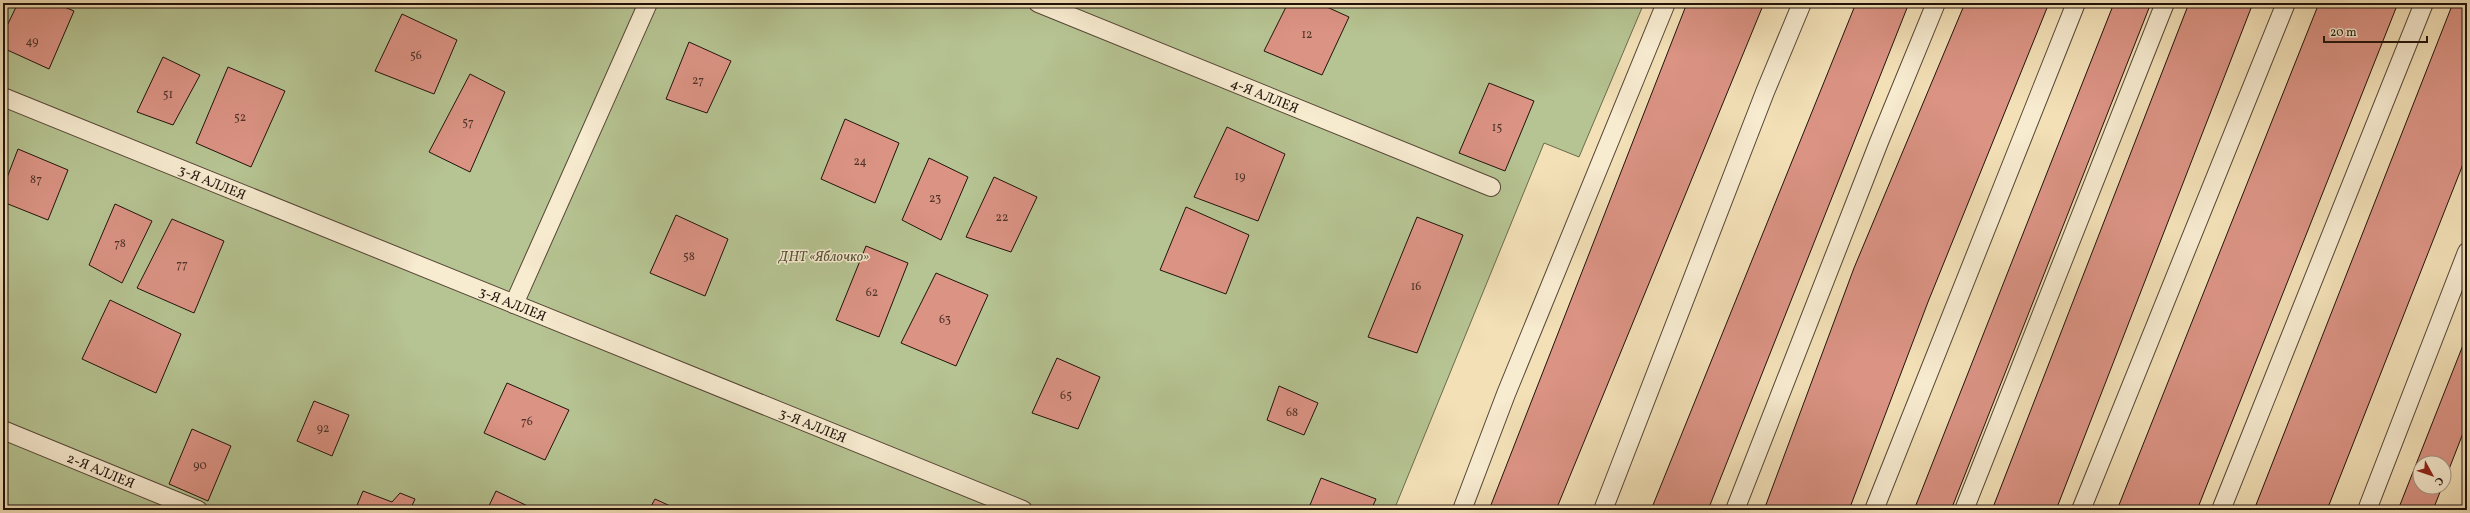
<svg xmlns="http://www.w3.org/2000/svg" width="2470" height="513" font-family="Vollkorn,serif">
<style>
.green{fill:#b6c392;stroke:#6b6b4e}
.building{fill:#db9384;stroke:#20130a}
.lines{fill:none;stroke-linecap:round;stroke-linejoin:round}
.lane-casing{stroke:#554635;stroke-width:20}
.lane{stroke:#f7ebd0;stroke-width:18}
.labels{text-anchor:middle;stroke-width:3;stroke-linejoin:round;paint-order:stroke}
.number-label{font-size:12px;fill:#4f3328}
.street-label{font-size:14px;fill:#20130a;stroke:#f7ebd0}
.park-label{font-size:14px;font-style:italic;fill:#54513a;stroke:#f7ebd0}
</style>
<rect width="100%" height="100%" fill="#f3e0b7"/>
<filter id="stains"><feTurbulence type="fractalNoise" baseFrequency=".005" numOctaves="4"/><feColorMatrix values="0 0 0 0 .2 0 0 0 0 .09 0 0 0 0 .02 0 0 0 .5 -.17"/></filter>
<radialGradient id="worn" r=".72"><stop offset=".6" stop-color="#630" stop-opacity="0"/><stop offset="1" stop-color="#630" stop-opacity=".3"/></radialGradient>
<!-- green -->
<path class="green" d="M 3,3 L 1644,3 L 1579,157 L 1544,143 L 1394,510 L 3,510 Z"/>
<!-- building -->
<path class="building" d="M 18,3 L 55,3 L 74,11 L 49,69 L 3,48 L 3,34 Z
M 1288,3 L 1318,3 L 1349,17 L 1322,75 L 1264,51 Z
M 1687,3 L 1764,3 L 1556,510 L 1489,510 Z
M 1856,3 L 1909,3 L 1708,510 L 1651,510 Z
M 1965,3 L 2049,3 L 1928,302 L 1849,510 L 1764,510 L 1854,268 Z
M 2114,3 L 2151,3 L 1951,510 L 1914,510 Z
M 2189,3 L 2253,3 L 2056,510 L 1992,510 Z
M 2319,3 L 2398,3 L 2197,510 L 2117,510 Z
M 2453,3 L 2467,3 L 2467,154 L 2327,510 L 2254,510 Z
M 402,14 L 457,40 L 434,94 L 375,71 Z
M 689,42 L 731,61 L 707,113 L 666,99 Z
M 163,57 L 200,75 L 173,125 L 137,112 Z
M 228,67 L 285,91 L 251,167 L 196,143 Z
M 470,74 L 505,92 L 470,172 L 429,152 Z
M 1489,83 L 1534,101 L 1505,171 L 1459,153 Z
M 845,119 L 899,143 L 875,203 L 821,179 Z
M 1227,127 L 1285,154 L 1258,221 L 1194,197 Z
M 18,149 L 68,170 L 48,220 L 3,202 L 3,188 Z
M 929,158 L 968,177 L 941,240 L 902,220 Z
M 994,177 L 1037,197 L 1011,252 L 966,237 Z
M 115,204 L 152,221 L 122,283 L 89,265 Z
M 1186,207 L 1249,235 L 1226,294 L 1160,270 Z
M 676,215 L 728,239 L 705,296 L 650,273 Z
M 1417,217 L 1463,235 L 1417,353 L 1368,337 Z
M 172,219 L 224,241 L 194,313 L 137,288 Z
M 866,246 L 908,263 L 879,337 L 836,320 Z
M 936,273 L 988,295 L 956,366 L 901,343 Z
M 110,300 L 181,334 L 156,393 L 82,359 Z
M 2467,335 L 2467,423 L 2444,482 L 2444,463 L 2420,463 L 2420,487 L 2442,487 L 2433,510 L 2398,510 Z
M 1057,358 L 1100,377 L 1078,429 L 1032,413 Z
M 507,383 L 569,410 L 545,460 L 484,433 Z
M 1279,386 L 1318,403 L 1304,435 L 1267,420 Z
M 314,401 L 349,415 L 332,456 L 297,441 Z
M 192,429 L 231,446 L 208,501 L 169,484 Z
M 1321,478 L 1376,499 L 1371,510 L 1308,510 Z
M 363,491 L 392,502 L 400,493 L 415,499 L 410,510 L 355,510 Z
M 496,491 L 534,509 L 487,510 Z
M 655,499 L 679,510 L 649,510 Z"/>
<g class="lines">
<defs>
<g id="lane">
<path id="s1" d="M 1038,3 L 1491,187"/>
<path id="s2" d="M 3,97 L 1023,510"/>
<path d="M 514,304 L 648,3"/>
<path id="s3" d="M 3,430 L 198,510"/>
<path d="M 1462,510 L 1506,394 L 1666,3"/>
<path d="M 1603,510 L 1765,92 L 1802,3"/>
<path d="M 1735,510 L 1879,142 L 1936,3"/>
<path d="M 1874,510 L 2076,3"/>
<path d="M 1964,510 L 2165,3"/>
<path d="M 2081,510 L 2286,3"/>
<path d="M 2221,510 L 2424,3"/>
<path d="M 2367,510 L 2467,252"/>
</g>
</defs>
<!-- lane casing -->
<use href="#lane" class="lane-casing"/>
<!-- lane -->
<use href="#lane" class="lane"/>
</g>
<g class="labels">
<!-- number labels -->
<g class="number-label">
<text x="1307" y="38">12</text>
<text x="32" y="45">49</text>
<text x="416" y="59">56</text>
<text x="698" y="84">27</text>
<text x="168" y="98">51</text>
<text x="240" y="121">52</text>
<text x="468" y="126">57</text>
<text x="1497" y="131">15</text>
<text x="860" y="165">24</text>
<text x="1240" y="180">19</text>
<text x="36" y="183">87</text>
<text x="935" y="202">23</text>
<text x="1002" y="221">22</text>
<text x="120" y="247">78</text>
<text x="689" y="260">58</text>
<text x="182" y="268">77</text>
<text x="1416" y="290">16</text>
<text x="872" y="296">62</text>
<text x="945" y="323">63</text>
<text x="1066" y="399">65</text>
<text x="1292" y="416">68</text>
<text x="527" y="425">76</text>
<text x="323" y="432">92</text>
<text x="200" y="469">90</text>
</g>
<!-- street labels -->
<g class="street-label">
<text dy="5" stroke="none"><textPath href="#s1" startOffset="245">4-Я АЛЛЕЯ</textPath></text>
<text dy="5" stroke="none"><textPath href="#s2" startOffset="226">3-Я АЛЛЕЯ</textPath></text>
<text dy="5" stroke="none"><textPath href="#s2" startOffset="550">3-Я АЛЛЕЯ</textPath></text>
<text dy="5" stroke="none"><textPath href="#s2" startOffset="874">3-Я АЛЛЕЯ</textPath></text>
<text dy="5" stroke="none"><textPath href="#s3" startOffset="106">2-Я АЛЛЕЯ</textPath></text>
</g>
<!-- park labels -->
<g class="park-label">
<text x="824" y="261">ДНТ «Яблочко»</text>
</g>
</g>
<!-- margin -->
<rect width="2470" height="513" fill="none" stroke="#f3e0b7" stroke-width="16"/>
<rect x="4" y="4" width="2462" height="505" fill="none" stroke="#20130a" stroke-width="2"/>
<rect x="8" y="8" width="2454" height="497" fill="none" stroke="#20130a"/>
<!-- north arrow -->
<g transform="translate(2432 475) rotate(130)"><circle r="19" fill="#f7ebd0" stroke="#a19581"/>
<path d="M0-3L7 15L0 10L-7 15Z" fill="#8f2418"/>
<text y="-6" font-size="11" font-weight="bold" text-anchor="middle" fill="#20130a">С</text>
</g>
<!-- scale -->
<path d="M2324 36v6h103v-6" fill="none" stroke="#20130a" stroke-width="2"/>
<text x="2330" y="36" font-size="12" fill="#20130a" stroke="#f7ebd0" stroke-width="3" paint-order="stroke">20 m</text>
<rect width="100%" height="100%" filter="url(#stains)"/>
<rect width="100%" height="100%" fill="url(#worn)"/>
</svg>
